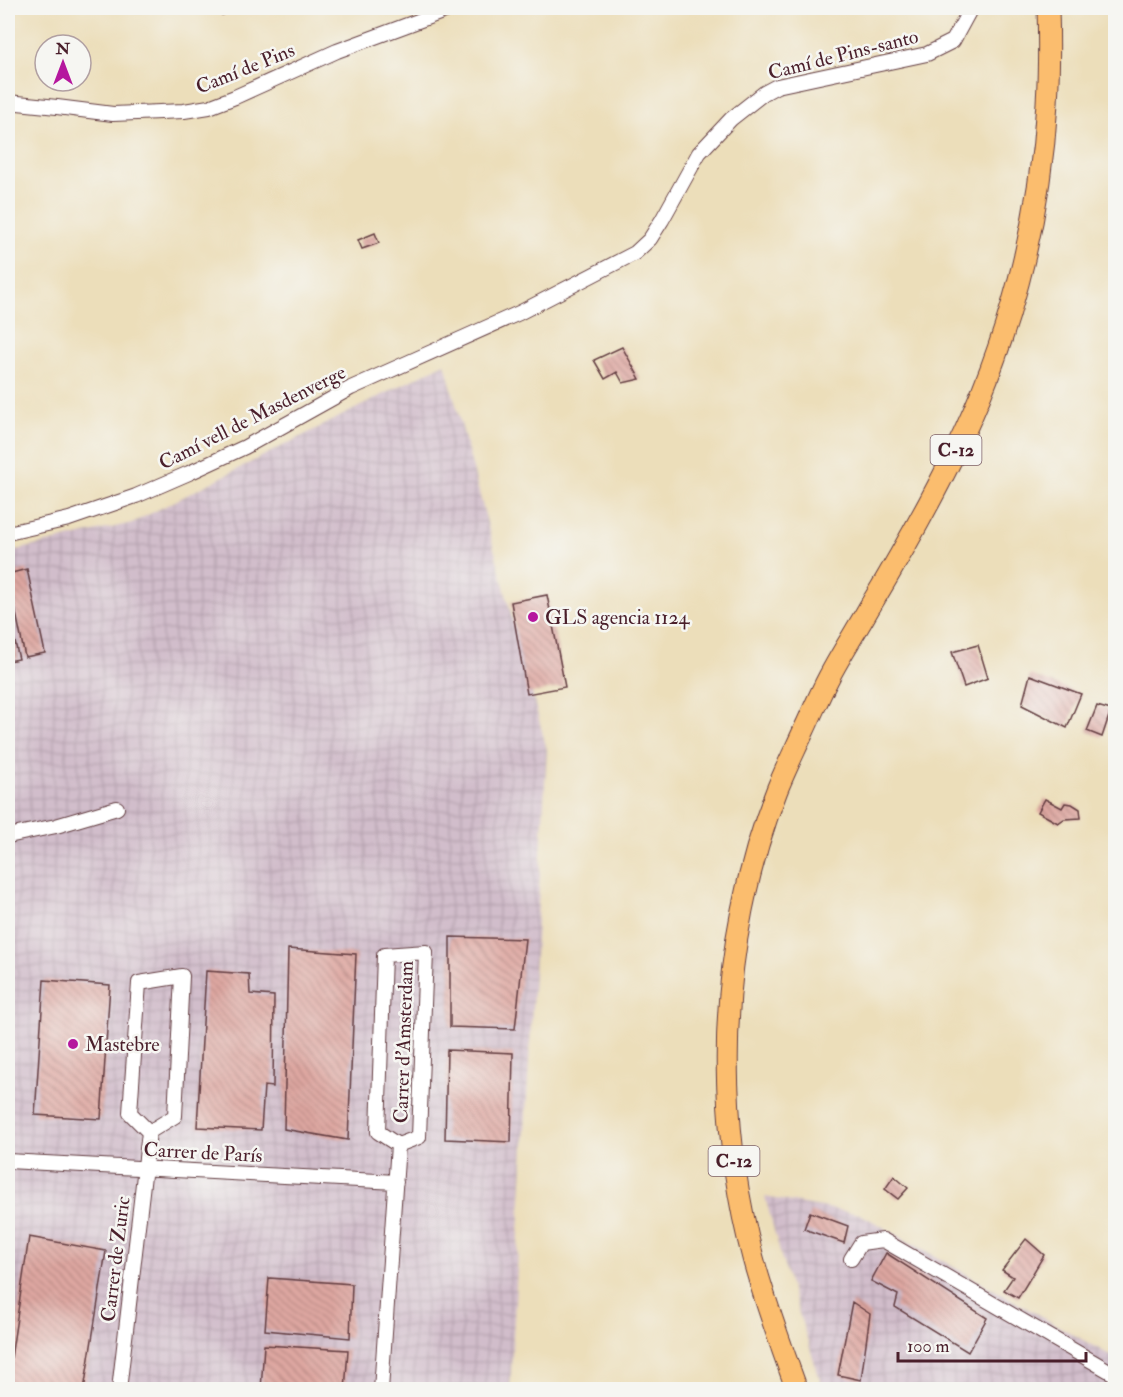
<svg xmlns="http://www.w3.org/2000/svg" width="1123" height="1397" font-family="'IM FELL Double Pica',serif">
<style>
.industrial{fill:url(#industrial-grid)}
.building{fill:url(#building-back-hatch)}
.lines{fill:none;stroke-linecap:round;stroke-linejoin:round}
.street-casing{stroke:#623c40;stroke-width:16}
.primary-casing{stroke:#623c40;stroke-width:23}
.street{stroke:#fff;stroke-width:14}
.primary{stroke:#fbbd6e;stroke-width:21}
.poi-dot{fill:#b5179e;stroke:#f6f6f2;stroke-width:2}
.labels{text-anchor:middle;stroke-width:5;stroke-linejoin:round;paint-order:stroke}
.shield{fill:#f6f6f2;stroke:#7e6067;stroke-width:1.5}
.shield-label{font-size:18px;font-weight:bold;fill:#4a1f2b}
.street-label{font-size:20px;fill:#4a1f2b;stroke:#f6f6f2}
.poi-label{font-size:20px;fill:#4a1f2b;stroke:#f6f6f2;text-anchor:start}
</style>
<defs>
<pattern id="industrial-grid" width="8" height="8" patternUnits="userSpaceOnUse" patternTransform="scale(1.5)"><rect width="8" height="8" fill="#d1bdcb"/><path d="M0 4h8M4 0v8" fill="none" stroke="#b5a2ae"/></pattern>
<pattern id="building-back-hatch" width="6" height="6" patternUnits="userSpaceOnUse" patternTransform="scale(1.5)"><rect width="6" height="6" fill="#dea7a1"/><path d="M-1 5l2 2M0 0l6 6M5-1l2 2" fill="none" stroke="#b68783"/></pattern>
</defs>
<rect width="100%" height="100%" fill="#f6f6f2"/>
<filter id="ink" filterUnits="userSpaceOnUse"><feTurbulence type="fractalNoise" baseFrequency=".0167" numOctaves="2"/><feDisplacementMap in="SourceGraphic" scale="12" xChannelSelector="R" yChannelSelector="G"/><feConvolveMatrix kernelMatrix="1 2 1 2 8 2 1 2 1" color-interpolation-filters="sRGB"/></filter>
<filter id="wash" filterUnits="userSpaceOnUse"><feTurbulence type="fractalNoise" baseFrequency=".008" numOctaves="4" result="noise"/><feDisplacementMap in="SourceGraphic" scale="24" xChannelSelector="R" yChannelSelector="G"/><feGaussianBlur stdDeviation="1.35" result="paint"/><feColorMatrix in="noise" values="0 0 0 0 0 0 0 0 0 0 0 0 0 0 0 0 0 1.4 0 .05"/><feComposite in="paint" operator="in"/></filter>
<g filter="url(#wash)">
<rect width="100%" height="100%" fill="#ecdeba"/>
<!-- industrial -->
<path class="industrial" d="M 445,363 L 547,750 L 510,1389 L 8,1389 L 8,552 L 132,523 Z
M 765,1197 L 860,1214 L 1115,1358 L 1115,1389 L 823,1389 L 782,1260 Z"/>
<g id="blocks">
<!-- building -->
<path class="building" d="M 220,8 L 243,8 L 222,15 Z
M 375,233 L 379,243 L 362,249 L 358,240 Z
M 622,347 L 640,379 L 623,383 L 617,372 L 605,379 L 594,360 Z
M 27,569 L 45,653 L 25,657 L 8,574 Z
M 547,595 L 565,687 L 527,694 L 511,602 Z
M 8,613 L 19,659 L 8,661 Z
M 978,645 L 988,678 L 964,687 L 952,652 Z
M 1030,675 L 1081,694 L 1067,728 L 1022,705 Z
M 1097,706 L 1111,710 L 1102,737 L 1087,731 Z
M 1045,799 L 1062,808 L 1065,803 L 1072,804 L 1080,809 L 1081,818 L 1064,819 L 1058,823 L 1038,812 Z
M 450,937 L 525,939 L 515,1029 L 450,1027 Z
M 288,949 L 356,954 L 348,1140 L 284,1129 Z
M 206,971 L 249,974 L 250,994 L 274,996 L 273,1087 L 264,1086 L 261,1130 L 197,1127 Z
M 44,980 L 110,985 L 101,1119 L 35,1115 Z
M 447,1050 L 513,1053 L 511,1142 L 445,1139 Z
M 894,1176 L 908,1188 L 898,1199 L 885,1189 Z
M 810,1212 L 848,1226 L 844,1243 L 804,1229 Z
M 29,1237 L 106,1251 L 84,1390 L 8,1390 L 8,1378 Z
M 1026,1239 L 1044,1255 L 1018,1298 L 1004,1290 L 1013,1277 L 1002,1270 Z
M 886,1253 L 987,1318 L 968,1352 L 895,1307 L 898,1295 L 871,1281 Z
M 269,1278 L 352,1284 L 350,1338 L 265,1330 Z
M 852,1302 L 870,1314 L 861,1380 L 838,1375 Z
M 264,1345 L 348,1350 L 345,1390 L 261,1390 Z"/>
</g>
</g>
<g filter="url(#ink)">
<use href="#blocks" fill-opacity="0" stroke="#623c40" stroke-width="1.5"/>
<g class="lines">
<defs>
<path id="street" d="M 8,102 L 57,107 L 113,114 L 184,111 L 209,107 L 235,97 L 337,51 L 453,8
M 8,533 L 69,519 L 136,496 L 189,473 L 245,447 L 351,388 L 519,313 L 635,253 L 650,239 L 662,220 L 699,153 L 731,119 L 764,93 L 777,86 L 927,54 L 953,41 L 971,8
M 8,836 L 56,826 L 117,808
M 426,952 L 419,1137 L 398,1145 L 378,1132 L 384,955 Z
M 182,976 L 175,1116 L 149,1132 L 130,1113 L 139,983 Z
M 8,1161 L 396,1182
M 851,1259 L 861,1243 L 883,1240 L 1116,1375
M 119,1390 L 149,1132
M 381,1390 L 398,1145"/>
<path id="primary" d="M 797,1390 C 781,1346 765,1302 753,1258 C 723,1145 719,1024 742,910 C 750,870 762,828 777,790 C 785,770 795,750 804,730 C 812,713 820,694 829,677 C 841,654 856,631 869,608 C 899,558 928,507 954,454 C 1008,345 1040,224 1047,103 C 1049,71 1049,39 1048,8"/>
</defs>
<!-- street casing -->
<use href="#street" class="street-casing"/>
<!-- primary casing -->
<use href="#primary" class="primary-casing"/>
<!-- street -->
<use href="#street" class="street"/>
<!-- primary -->
<use href="#primary" class="primary"/>
</g>
</g>
<!-- markers -->
<g class="poi-dot">
<circle cx="533" cy="617" r="6"/>
<circle cx="73" cy="1044" r="6"/>
</g>
<g class="labels">
<!-- shield labels -->
<g class="shield">
<rect x="930.5" y="435" width="51" height="30" rx="4.5"/>
<rect x="708.5" y="1146" width="51" height="30" rx="4.5"/>
</g>
<g class="shield-label">
<text x="956" y="456">C-12</text>
<text x="734" y="1167">C-12</text>
</g>
<!-- street labels -->
<g class="street-label">
<text transform="translate(843 54) rotate(-14)" y="7">Camí de Pins-santo</text>
<text transform="translate(245 68) rotate(-22)" y="7">Camí de Pins</text>
<text transform="translate(252 417) rotate(-27)" y="7">Camí vell de Masdenverge</text>
<text transform="translate(403 1042) rotate(-88)" y="7">Carrer d'Amsterdam</text>
<text transform="translate(203 1152) rotate(3)" y="7">Carrer de París</text>
<text transform="translate(115 1259) rotate(-83)" y="7">Carrer de Zuric</text>
</g>
<!-- poi labels -->
<g class="poi-label">
<text x="545" y="624">GLS agencia 1124</text>
<text x="85" y="1051">Mastebre</text>
</g>
</g>
<!-- margin -->
<rect width="1123" height="1397" fill="none" stroke="#f6f6f2" stroke-width="30"/>
<!-- north arrow -->
<g transform="translate(63 63)"><circle r="28" fill="#f6f6f2" stroke="#b1a0a2" stroke-width="1.5"/>
<path d="M0-4.5L10 22L0 15L-10 22Z" fill="#b5179e"/>
<text y="-9" font-size="16" font-weight="bold" text-anchor="middle" fill="#4a1f2b">N</text>
</g>
<!-- scale -->
<path d="M898 1352v9h188v-9" fill="none" stroke="#4a1f2b" stroke-width="3"/>
<text x="907" y="1352" font-size="18" fill="#4a1f2b" stroke="#f6f6f2" stroke-width="4.5" paint-order="stroke">100 m</text>
</svg>
